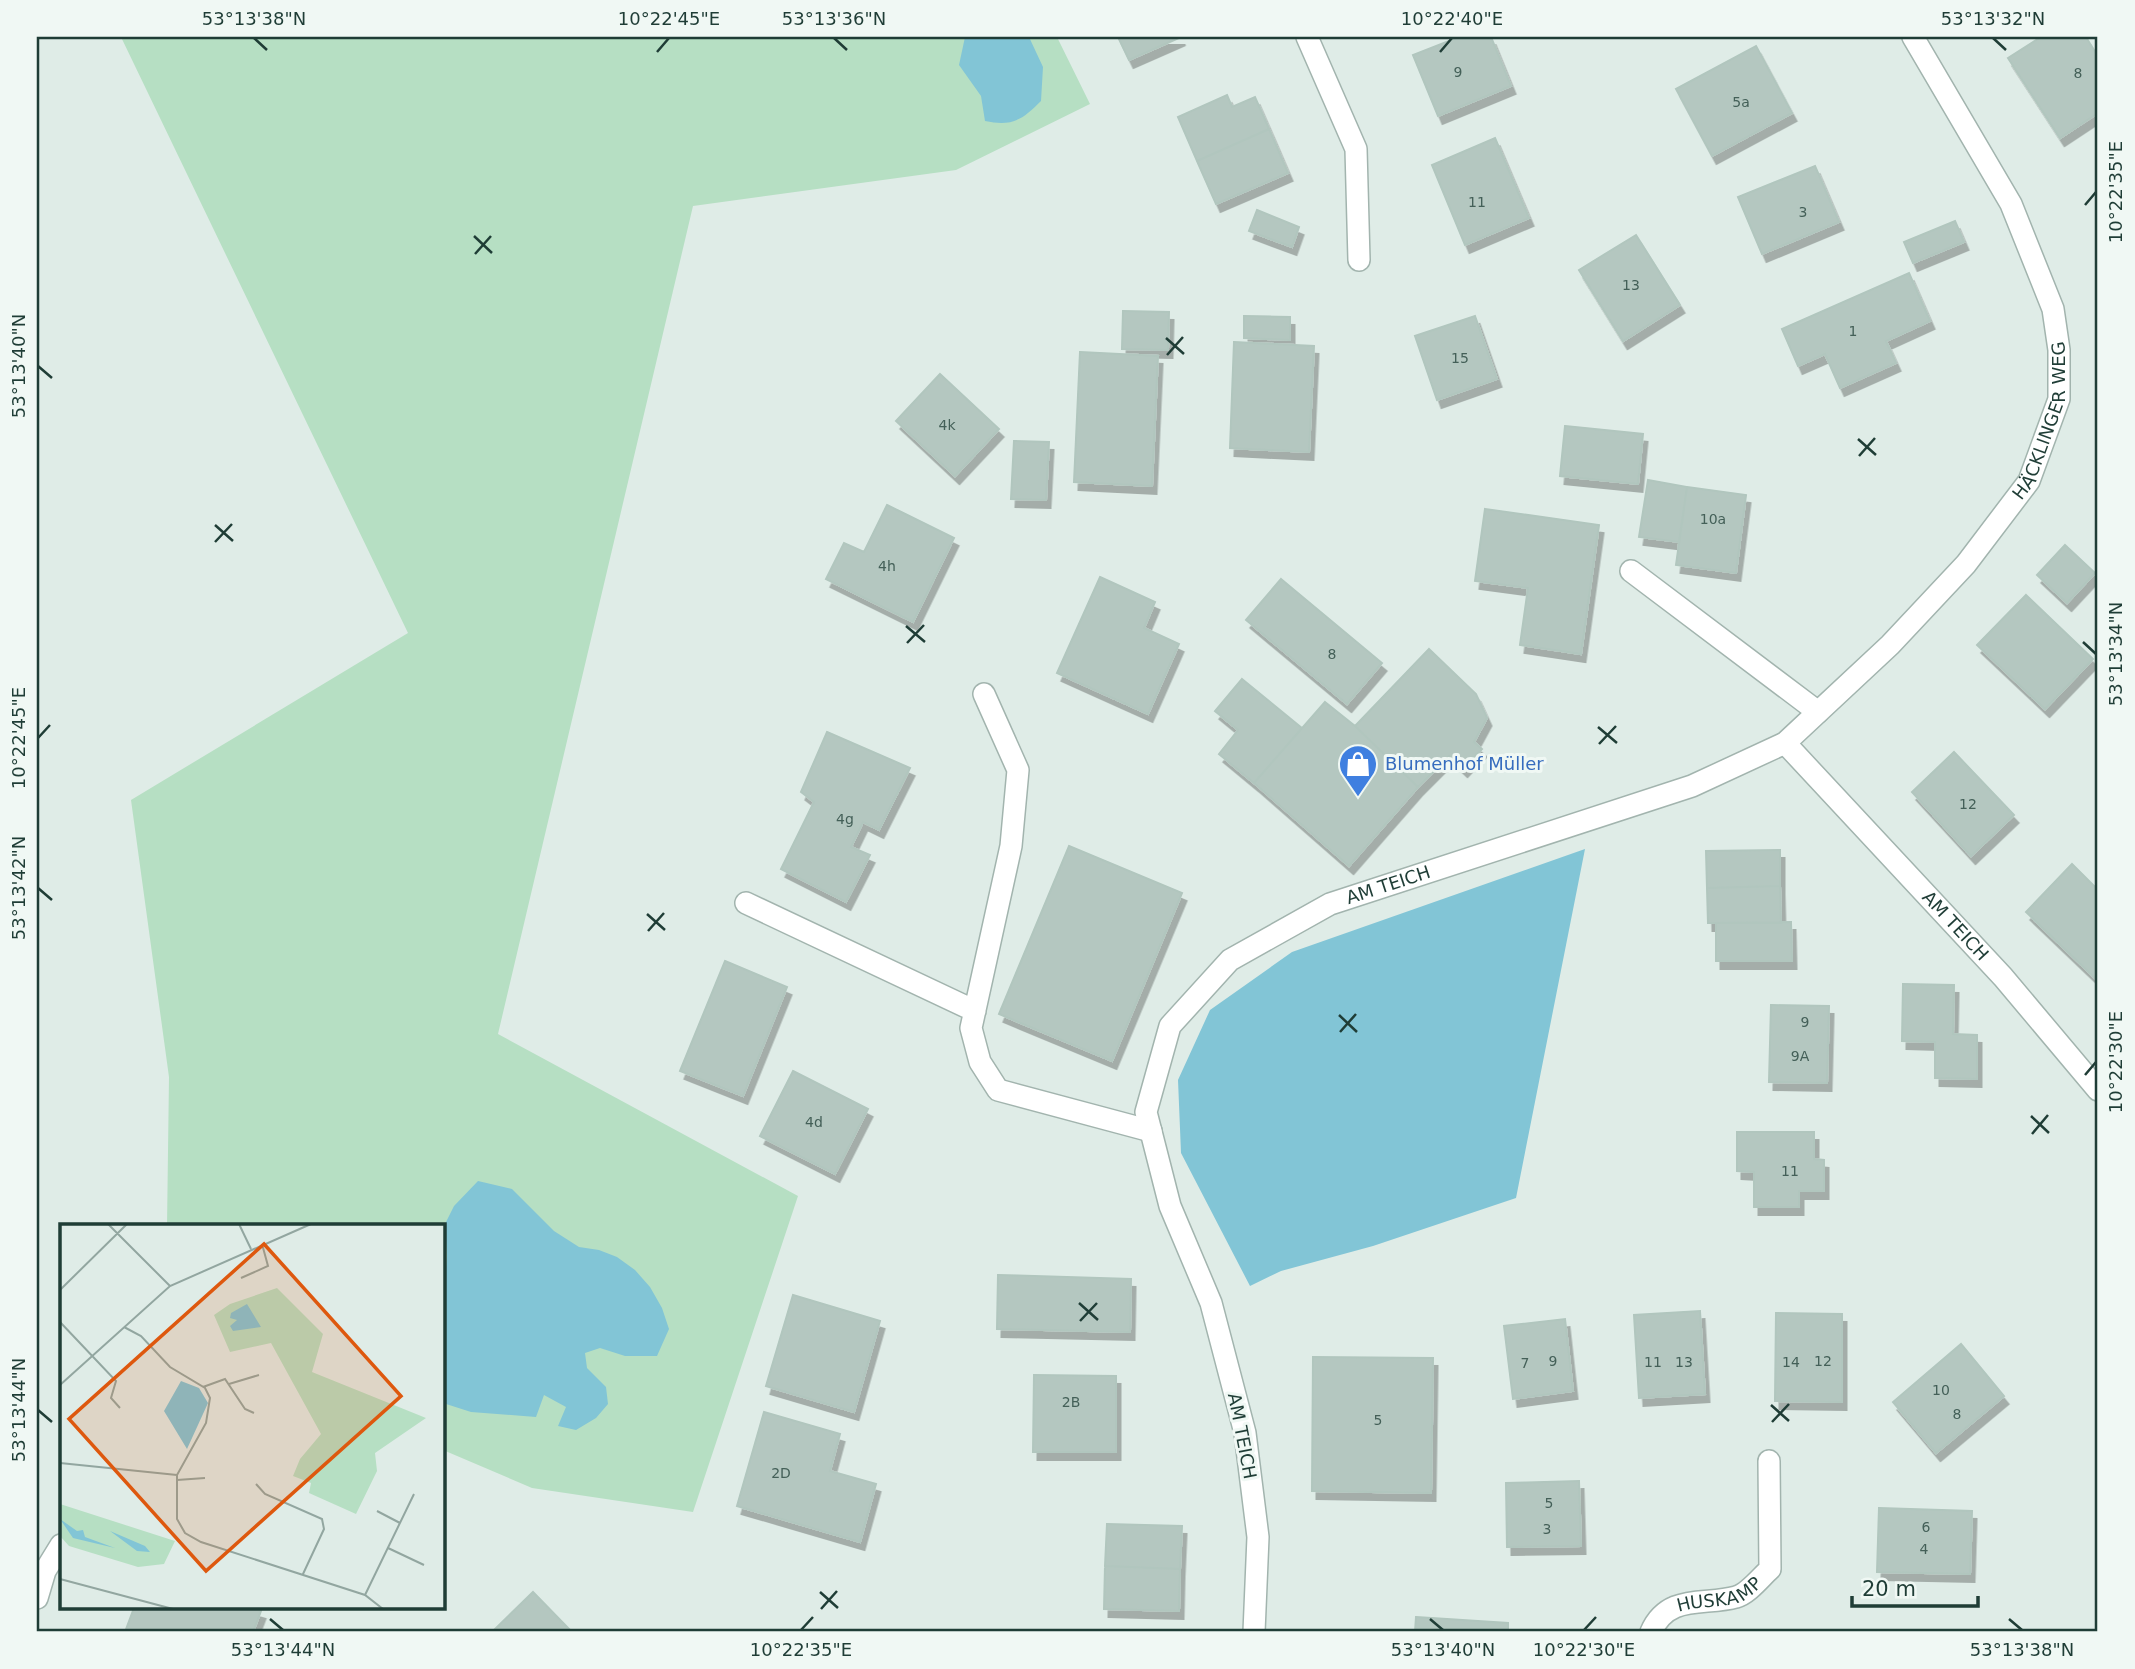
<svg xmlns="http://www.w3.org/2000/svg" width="2135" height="1669" font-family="'DejaVu Sans',sans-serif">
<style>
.green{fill:#b6dfc3}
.water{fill:#82c5d6}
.building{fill:#b4c7c0;stroke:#b1c6be;stroke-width:2;filter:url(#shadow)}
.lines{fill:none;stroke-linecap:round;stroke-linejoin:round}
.lane-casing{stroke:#a2b4ae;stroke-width:24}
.street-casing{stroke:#a2b4ae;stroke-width:24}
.lane{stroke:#fff;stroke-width:21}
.street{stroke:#fff;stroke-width:21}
.ticks{fill:none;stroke:#1f3d36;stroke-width:2.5}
.labels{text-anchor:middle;stroke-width:6;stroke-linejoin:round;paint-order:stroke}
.number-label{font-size:14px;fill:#446058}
.street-label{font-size:18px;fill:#1f3d36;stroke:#f0f8f4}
.shop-label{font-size:18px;fill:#366cbe;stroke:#f0f8f4;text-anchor:start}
.inset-road{fill:none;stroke:#92a6a0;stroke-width:2}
.view{fill:#de580e;fill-opacity:0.15;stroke:#de580e;stroke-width:3.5}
.inset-edge{fill:none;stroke:#1f3d36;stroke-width:3.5}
.neatline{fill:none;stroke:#1f3d36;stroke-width:2.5}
.ticks-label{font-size:18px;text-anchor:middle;fill:#1f3d36}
</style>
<defs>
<filter id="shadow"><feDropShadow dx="4.5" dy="8" stdDeviation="0" flood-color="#0004"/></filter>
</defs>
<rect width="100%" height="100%" fill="#dfece7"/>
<!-- green -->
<path class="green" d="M 121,37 L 1057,37 L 1090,104 L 956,170 L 693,206 L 498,1034 L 798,1196 L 693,1512 L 532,1488 L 443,1450 L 443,1226 L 167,1226 L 169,1077 L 131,800 L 408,633 Z"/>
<!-- water -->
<path class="water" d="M 965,37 L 1029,37 L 1043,67 L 1041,101 C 1023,119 1013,127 985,121 L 981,96 L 959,65 Z
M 1585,849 L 1516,1198 L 1373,1246 L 1281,1271 L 1250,1286 L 1181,1153 L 1178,1080 L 1210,1010 L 1292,952 Z
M 478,1181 L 512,1189 L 554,1231 L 579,1247 L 599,1250 L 617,1257 L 635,1270 L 650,1287 L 662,1308 L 669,1329 L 657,1356 L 625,1356 L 600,1348 L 585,1353 L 587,1368 L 606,1387 L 608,1404 L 596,1418 L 576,1430 L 558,1426 L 566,1407 L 544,1395 L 536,1417 L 471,1412 L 443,1403 L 443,1303 L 447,1256 L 445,1224 L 454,1206 Z"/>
<!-- building -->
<path class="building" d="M 1118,37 L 1181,37 L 1129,60 Z
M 1459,37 L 1491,37 L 1511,86 L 1438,116 L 1413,55 Z
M 2041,37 L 2086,37 L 2098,57 L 2098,113 L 2060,138 L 2008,58 Z
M 1756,46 L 1792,113 L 1712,156 L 1676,89 Z
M 1227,95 L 1232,107 L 1255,97 L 1269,129 L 1197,161 L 1178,117 Z
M 1269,129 L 1288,173 L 1216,204 L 1197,161 Z
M 1495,138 L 1529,218 L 1465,245 L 1432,165 Z
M 1815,166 L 1839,222 L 1762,254 L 1738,197 Z
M 1257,210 L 1299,227 L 1292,247 L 1249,231 Z
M 1955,221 L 1964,242 L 1913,263 L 1904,242 Z
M 1636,235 L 1680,305 L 1623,341 L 1579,270 Z
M 1909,273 L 1930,321 L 1886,341 L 1896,363 L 1840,388 L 1825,354 L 1798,366 L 1782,329 Z
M 1123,311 L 1169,312 L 1168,350 L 1122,349 Z
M 1244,316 L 1290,317 L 1290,340 L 1244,338 Z
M 1475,316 L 1497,379 L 1437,400 L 1415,336 Z
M 1234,342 L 1314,346 L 1309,452 L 1230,448 Z
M 1080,352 L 1158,356 L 1152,486 L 1074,482 Z
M 940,374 L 999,429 L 955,476 L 896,421 Z
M 1565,426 L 1643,434 L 1638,484 L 1560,476 Z
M 1014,441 L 1049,442 L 1046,500 L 1011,499 Z
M 1648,480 L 1687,487 L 1679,542 L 1639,537 Z
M 1687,487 L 1746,495 L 1736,573 L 1676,565 Z
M 887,505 L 954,538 L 913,622 L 826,579 L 844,543 L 864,552 Z
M 1485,509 L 1599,525 L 1581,654 L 1520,645 L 1528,588 L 1475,581 Z
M 2065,545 L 2095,573 L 2067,603 L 2037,575 Z
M 1100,577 L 1155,602 L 1144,628 L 1179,644 L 1148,714 L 1057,673 Z
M 1281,579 L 1382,663 L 1347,704 L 1246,620 Z
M 2026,595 L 2093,659 L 2045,709 L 1977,645 Z
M 1429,649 L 1476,694 L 1487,718 L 1474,742 L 1482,749 L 1463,769 L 1449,756 L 1418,787 L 1355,726 Z
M 1242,679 L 1302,728 L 1254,783 L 1219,754 L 1238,730 L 1215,711 Z
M 1325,702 L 1355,726 L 1418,787 L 1349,866 L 1254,783 Z
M 827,732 L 910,768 L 879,830 L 863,822 L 851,847 L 870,855 L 846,902 L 781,869 L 814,802 L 801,792 Z
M 1954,752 L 2014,815 L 1971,856 L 1912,792 Z
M 1069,846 L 1182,893 L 1112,1061 L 999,1014 Z
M 1780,850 L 1780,886 L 1707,888 L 1706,851 Z
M 2072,864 L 2098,890 L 2098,981 L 2026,912 Z
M 1780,886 L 1781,923 L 1708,923 L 1707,888 Z
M 1791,922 L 1792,961 L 1716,961 L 1716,923 Z
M 725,961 L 787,987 L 743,1096 L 680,1071 Z
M 1903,984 L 1954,985 L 1953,1034 L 1977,1035 L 1977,1079 L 1935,1078 L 1935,1042 L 1902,1041 Z
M 1771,1005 L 1829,1006 L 1827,1083 L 1769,1082 Z
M 793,1071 L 868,1109 L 835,1174 L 760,1136 Z
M 1737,1132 L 1814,1132 L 1814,1159 L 1824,1160 L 1824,1191 L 1799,1191 L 1799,1207 L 1754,1207 L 1754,1172 L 1737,1171 Z
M 998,1275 L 1131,1279 L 1130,1332 L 997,1329 Z
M 793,1295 L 880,1321 L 854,1412 L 766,1386 Z
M 1700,1311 L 1705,1394 L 1639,1398 L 1634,1315 Z
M 1776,1313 L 1842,1314 L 1842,1402 L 1775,1401 Z
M 1565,1319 L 1573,1391 L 1513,1399 L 1504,1326 Z
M 1961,1344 L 2004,1396 L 1936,1453 L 1893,1402 Z
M 1313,1357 L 1433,1358 L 1431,1493 L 1312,1491 Z
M 1034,1375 L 1116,1376 L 1116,1452 L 1033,1452 Z
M 764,1412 L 840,1434 L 830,1471 L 876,1484 L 860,1542 L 737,1506 Z
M 1579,1481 L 1581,1546 L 1507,1547 L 1506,1483 Z
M 1879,1508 L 1972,1511 L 1970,1574 L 1877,1572 Z
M 1107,1524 L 1182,1526 L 1180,1569 L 1105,1566 Z
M 1105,1566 L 1180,1569 L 1179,1611 L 1104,1609 Z
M 533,1592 L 572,1632 L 492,1632 Z
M 134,1608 L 251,1608 L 261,1611 L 253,1632 L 125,1632 Z
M 1416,1617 L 1508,1623 L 1508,1632 L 1415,1632 Z"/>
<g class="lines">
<defs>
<path id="lane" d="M 1631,571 L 1818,712
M 984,694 L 1018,770 L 1011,846 L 971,1028 L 980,1062 L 998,1090 L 1151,1131
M 746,903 L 975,1011
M 37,1598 L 45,1571 L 61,1545"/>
<g id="street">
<path d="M 1307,37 L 1356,149 L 1359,260"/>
<path id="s1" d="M 1785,743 L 2003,977 L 2098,1090"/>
<path id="s2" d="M 1254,1632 L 1258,1537 L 1245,1433 L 1211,1303 L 1170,1206 L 1146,1112 L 1170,1026 L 1230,960 L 1330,904 L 1692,786 L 1785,743 L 1890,645 L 1966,564 L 2029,481 L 2059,399 L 2059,350 L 2053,309 L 2011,204 L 1913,37"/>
<path id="s3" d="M 1651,1632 C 1668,1593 1705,1606 1736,1597 C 1748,1594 1761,1577 1770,1569 L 1769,1461"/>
</g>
</defs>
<!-- lane casing -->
<use href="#lane" class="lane-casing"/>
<!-- street casing -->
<use href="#street" class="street-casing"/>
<!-- lane -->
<use href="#lane" class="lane"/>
<!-- street -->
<use href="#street" class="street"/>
</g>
<!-- ticks -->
<path class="ticks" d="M 254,38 L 267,50M 834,38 L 847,50M 1993,38 L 2006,50M 657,52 L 669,38M 1440,52 L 1452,38M 2085,205 L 2096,192M 474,236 L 492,253M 475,254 L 491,236M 1166,338 L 1184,354M 1167,355 L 1183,337M 38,366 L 52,378M 1858,439 L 1876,455M 1859,456 L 1875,438M 215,525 L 233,541M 215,542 L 232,524M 906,626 L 925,642M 2083,642 L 2096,654M 907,643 L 924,625M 1598,727 L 1617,743M 38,738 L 50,725M 1599,744 L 1616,726M 38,888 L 52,900M 647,914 L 665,930M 648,931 L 664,913M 1339,1015 L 1357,1032M 1340,1032 L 1356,1014M 2085,1075 L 2096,1062M 2031,1116 L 2049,1133M 2032,1134 L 2048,1115M 1079,1303 L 1098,1320M 1080,1321 L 1097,1303M 1771,1405 L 1789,1421M 38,1410 L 52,1422M 1772,1422 L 1789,1404M 820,1592 L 838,1608M 821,1609 L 837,1591M 270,1619 L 283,1630M 1430,1619 L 1443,1630M 2009,1619 L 2022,1630M 801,1630 L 813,1617M 1584,1630 L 1596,1617"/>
<!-- icons -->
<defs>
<symbol id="shop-pin" viewBox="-11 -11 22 30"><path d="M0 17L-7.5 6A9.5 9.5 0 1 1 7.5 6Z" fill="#3f7fe0" stroke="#f0f8f4"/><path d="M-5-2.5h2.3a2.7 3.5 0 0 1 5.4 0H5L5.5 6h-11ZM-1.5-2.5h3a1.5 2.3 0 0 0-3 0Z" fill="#fff"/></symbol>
</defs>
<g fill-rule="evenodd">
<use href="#shop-pin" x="1336" y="742" width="44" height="60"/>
</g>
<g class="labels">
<!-- number labels -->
<g class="number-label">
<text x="1458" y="77">9</text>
<text x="2078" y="78">8</text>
<text x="1741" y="107">5a</text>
<text x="1477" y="207">11</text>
<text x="1803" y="217">3</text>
<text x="1631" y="290">13</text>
<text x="1853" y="336">1</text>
<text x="1460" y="363">15</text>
<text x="947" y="430">4k</text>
<text x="1713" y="524">10a</text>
<text x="887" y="571">4h</text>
<text x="1332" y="659">8</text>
<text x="1968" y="809">12</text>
<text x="845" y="824">4g</text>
<text x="1805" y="1027">9</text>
<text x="1800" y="1061">9A</text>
<text x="814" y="1127">4d</text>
<text x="1790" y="1176">11</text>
<text x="1553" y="1366">9</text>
<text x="1823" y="1366">12</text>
<text x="1653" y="1367">11</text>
<text x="1684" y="1367">13</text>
<text x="1791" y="1367">14</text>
<text x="1525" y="1368">7</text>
<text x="1941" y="1395">10</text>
<text x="1071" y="1407">2B</text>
<text x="1957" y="1419">8</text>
<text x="1378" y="1425">5</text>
<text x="781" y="1478">2D</text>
<text x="1549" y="1508">5</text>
<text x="1926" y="1532">6</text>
<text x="1547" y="1534">3</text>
<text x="1924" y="1554">4</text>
</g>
<!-- street labels -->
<g class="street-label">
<text dy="6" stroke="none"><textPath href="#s2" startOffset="1734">HÄCKLINGER WEG</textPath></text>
<text dy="6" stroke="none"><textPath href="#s2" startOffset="891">AM TEICH</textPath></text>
<text dy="6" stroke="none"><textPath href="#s1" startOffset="250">AM TEICH</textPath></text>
<text transform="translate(1242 1436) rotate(79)" y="6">AM TEICH</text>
<text dy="6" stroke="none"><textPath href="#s3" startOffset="82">HUSKAMP</textPath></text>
</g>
<!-- shop labels -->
<g class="shop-label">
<text x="1385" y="770">Blumenhof Müller</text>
</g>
</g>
<!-- overview -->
<g transform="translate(60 1224)">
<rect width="385" height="385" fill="#dfece7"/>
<path d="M 217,64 L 263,110 L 252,148 L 366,194 L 315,229 L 317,247 L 296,290 L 249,269 L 251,259 L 233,252 L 240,235 L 261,210 L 211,119 L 170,128 L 154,91 L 170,80 ZM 0,280 L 115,317 L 104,340 L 78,343 L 9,322 L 0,312 Z" fill="#b6dfc3"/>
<path d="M 187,80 L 201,103 L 173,107 L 170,102 L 177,96 L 170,94 L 171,89 ZM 121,157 L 139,164 L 148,179 L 127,225 L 104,187 ZM 0,295 L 17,307 L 23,306 L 25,313 L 55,324 L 13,314 ZM 50,307 L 85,322 L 90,328 L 77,327 Z" fill="#82c5d6"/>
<path class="inset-road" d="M 48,0 L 110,62M 179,0 L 191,25M 181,54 L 208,42 L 202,20M 0,66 L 67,0M 0,98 L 56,157 L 51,174 L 60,184M 64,103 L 81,112 L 110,143 L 145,164 L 150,174 L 146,199 L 117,251 L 117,295 L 125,309 L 141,318 L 305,371 L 323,385M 169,160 L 199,151M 0,161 L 110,62 L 251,0M 143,163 L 165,155 L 185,185 L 194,189M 0,239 L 117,251M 117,256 L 145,254M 196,260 L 205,270 L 262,295 L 264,305 L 243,350M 317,287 L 340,299M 328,324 L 364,341M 0,355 L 113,385M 305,371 L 354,270"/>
<path class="view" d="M 204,20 L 341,172 L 146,347 L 9,195 Z"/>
<rect width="385" height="385" class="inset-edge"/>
</g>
<!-- border -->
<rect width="2135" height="1669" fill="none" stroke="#f0f8f4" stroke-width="77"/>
<!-- scale -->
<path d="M1852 1596v10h126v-10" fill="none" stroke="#1f3d36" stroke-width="3.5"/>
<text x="1862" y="1596" font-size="21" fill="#1f3d36" stroke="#f0f8f4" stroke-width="5" paint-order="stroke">20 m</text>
<rect x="38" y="38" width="2058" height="1592" class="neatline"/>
<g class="ticks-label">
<text x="254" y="25">53°13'38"N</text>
<text x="669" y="25">10°22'45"E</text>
<text x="834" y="25">53°13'36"N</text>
<text x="1452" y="25">10°22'40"E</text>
<text x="1993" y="25">53°13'32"N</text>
<text transform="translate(2116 192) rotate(-90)" y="6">10°22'35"E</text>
<text transform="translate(19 366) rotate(-90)" y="6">53°13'40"N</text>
<text transform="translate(2116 654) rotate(-90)" y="6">53°13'34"N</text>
<text transform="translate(19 738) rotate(-90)" y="6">10°22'45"E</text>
<text transform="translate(19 888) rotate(-90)" y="6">53°13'42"N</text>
<text transform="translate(2116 1062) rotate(-90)" y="6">10°22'30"E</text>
<text transform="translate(19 1410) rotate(-90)" y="6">53°13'44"N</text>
<text x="283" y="1656">53°13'44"N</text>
<text x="801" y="1656">10°22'35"E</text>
<text x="1443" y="1656">53°13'40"N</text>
<text x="1584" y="1656">10°22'30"E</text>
<text x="2022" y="1656">53°13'38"N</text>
</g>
</svg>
